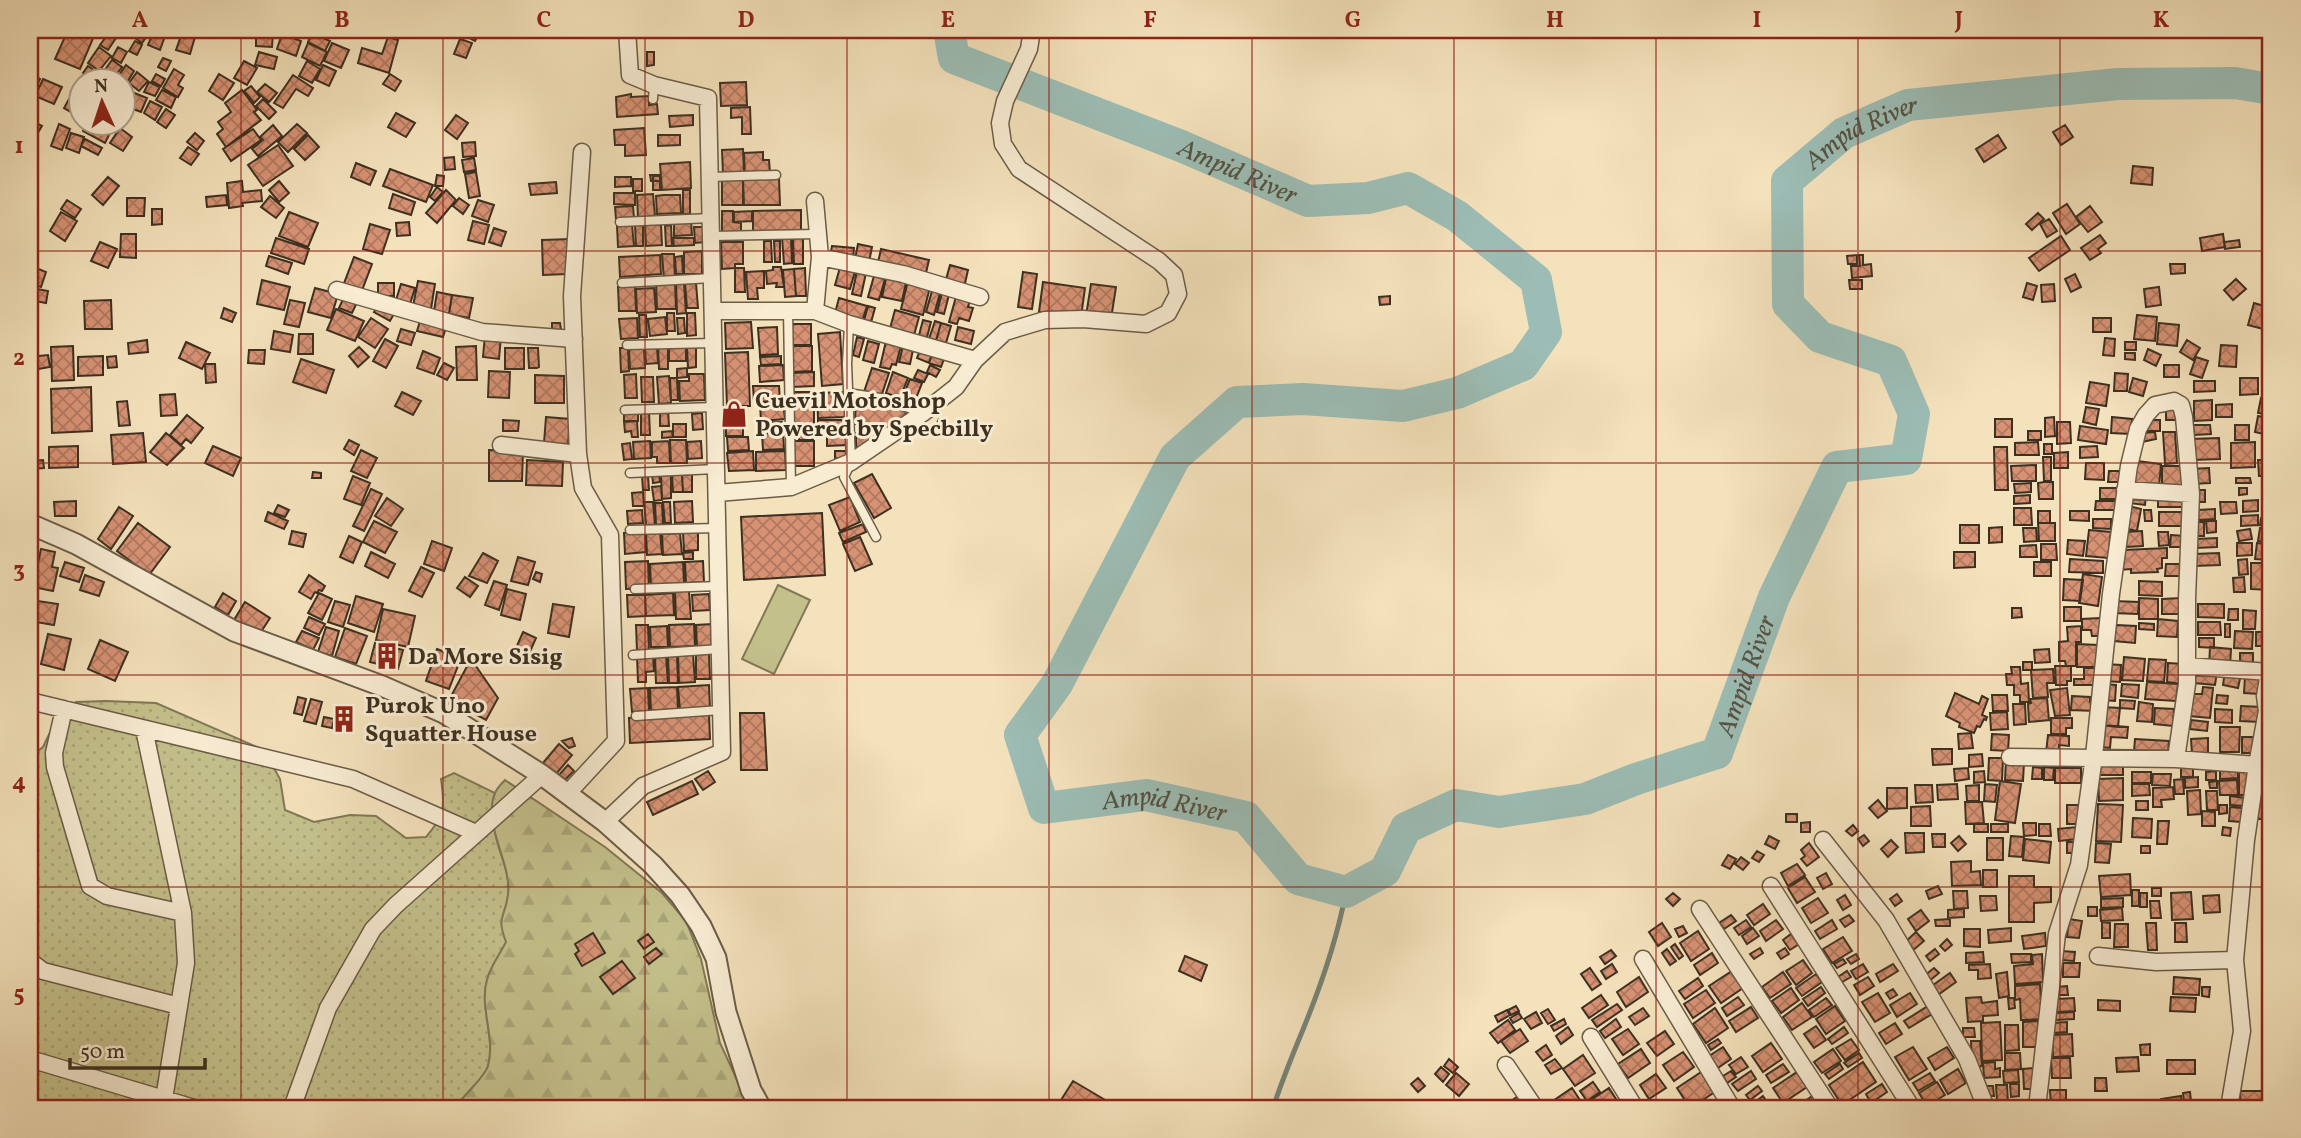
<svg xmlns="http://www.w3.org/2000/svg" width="2301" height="1138" font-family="Vollkorn,serif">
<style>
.grass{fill:url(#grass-dots);stroke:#807856;stroke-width:2}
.forest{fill:url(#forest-firs);stroke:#807856;stroke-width:2}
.garden{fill:#c4c08b;stroke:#807856;stroke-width:2}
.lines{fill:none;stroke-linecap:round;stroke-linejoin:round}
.stream{stroke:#768579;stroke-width:5}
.river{stroke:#9cbdb5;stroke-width:32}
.building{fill:url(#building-cross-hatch);stroke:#3d3020;stroke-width:2}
.service-casing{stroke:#6b5c47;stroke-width:11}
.minor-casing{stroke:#6b5c47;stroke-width:19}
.tertiary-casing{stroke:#6b5c47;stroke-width:23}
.service{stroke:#f8ecd3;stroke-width:8}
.minor{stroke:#f8ecd3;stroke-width:16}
.tertiary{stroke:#f8ecd3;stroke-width:19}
.grid{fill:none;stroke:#8f2418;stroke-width:2;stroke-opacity:0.55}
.labels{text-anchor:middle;stroke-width:6;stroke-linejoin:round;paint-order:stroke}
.poi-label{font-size:24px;font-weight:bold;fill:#3d3020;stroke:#f8ecd3;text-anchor:start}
.water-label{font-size:26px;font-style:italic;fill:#555345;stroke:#f8ecd3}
.neatline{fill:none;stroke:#8f2418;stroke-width:2.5}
.grid-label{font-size:23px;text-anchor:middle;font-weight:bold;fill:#8f2418}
</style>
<defs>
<pattern id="grass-dots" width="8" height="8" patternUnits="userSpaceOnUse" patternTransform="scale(1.75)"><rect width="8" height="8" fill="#c4c08b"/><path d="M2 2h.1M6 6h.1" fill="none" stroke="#a9a578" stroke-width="1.8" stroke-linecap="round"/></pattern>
<pattern id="forest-firs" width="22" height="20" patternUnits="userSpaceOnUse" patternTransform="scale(1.75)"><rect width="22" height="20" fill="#c4c08b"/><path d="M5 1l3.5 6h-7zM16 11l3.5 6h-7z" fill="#a9a578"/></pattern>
<pattern id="building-cross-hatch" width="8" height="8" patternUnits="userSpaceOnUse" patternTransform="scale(1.75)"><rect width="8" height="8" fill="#d79274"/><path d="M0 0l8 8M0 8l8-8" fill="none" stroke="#b0785f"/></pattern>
</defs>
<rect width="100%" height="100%" fill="#f4e2bc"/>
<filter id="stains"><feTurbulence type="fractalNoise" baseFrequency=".00286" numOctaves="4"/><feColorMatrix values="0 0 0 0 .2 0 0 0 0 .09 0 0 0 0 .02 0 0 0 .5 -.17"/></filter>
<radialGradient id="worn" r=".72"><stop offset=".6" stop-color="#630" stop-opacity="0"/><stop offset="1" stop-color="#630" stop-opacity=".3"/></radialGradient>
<!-- grass -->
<path class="grass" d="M 106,701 L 156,703 L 264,750 L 280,779 L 285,810 L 314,822 L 350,815 L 376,816 L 406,838 L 426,837 C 445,815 445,807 441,779 L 454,773 L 495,793 C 494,808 492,822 496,837 C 500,856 511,875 508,895 C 505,919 496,916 507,942 C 500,954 490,967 487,980 C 479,1007 496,1038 488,1066 C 485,1079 463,1094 456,1108 L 30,1108 L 30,757 L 43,747 L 57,718 L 76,702 Z"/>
<!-- forest -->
<path class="forest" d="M 505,780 L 605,847 L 662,893 L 686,921 L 701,959 L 720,1043 L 750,1108 L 456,1108 C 463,1094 484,1079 488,1066 C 496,1038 479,1008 487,980 C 490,967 500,954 506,942 C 496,916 505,919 508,895 C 512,862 482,825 495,793 C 497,788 502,783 505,780 Z"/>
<!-- garden -->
<path class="garden" d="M 778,585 L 810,600 L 774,674 L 742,659 Z"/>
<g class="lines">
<!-- stream -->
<path class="stream" d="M 1273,1108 C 1282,1080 1293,1054 1304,1027 C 1322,983 1337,939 1346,892"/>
<!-- river -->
<path class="river" id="s1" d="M 949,30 L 954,58 L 1181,146 L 1308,201 L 1368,198 L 1408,188 L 1457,216 L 1536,280 L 1546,332 L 1523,365 L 1457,393 L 1403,406 L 1303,399 L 1237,402 L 1175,457 L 1057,684 L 1020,735 L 1044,808 L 1146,795 L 1246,817 L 1298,879 L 1346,892 L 1385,871 L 1406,828 L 1456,805 L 1499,812 L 1585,799 L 1636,779 L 1717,753 L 1774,597 L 1837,467 L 1906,459 L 1914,414 L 1891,361 L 1820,337 L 1788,304 L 1787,181 L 1844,133 L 1908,105 L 2118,84 L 2235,83 L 2271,89"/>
</g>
<!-- building -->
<path class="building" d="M 68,30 L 81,30 L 94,36 L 80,69 L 55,59 Z
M 111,30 L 118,35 L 108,50 L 100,45 Z
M 119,30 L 138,30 L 132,38 Z
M 140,30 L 151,30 L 142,43 L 135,38 Z
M 454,30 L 481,30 L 475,41 Z
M 154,31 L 165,36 L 160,50 L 148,45 Z
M 256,32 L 273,33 L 272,47 L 256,46 Z
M 182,33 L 195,37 L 190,54 L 176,50 Z
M 312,33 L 330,41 L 325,51 L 308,42 Z
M 282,34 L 301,41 L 296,56 L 277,49 Z
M 388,37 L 398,40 L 389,73 L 358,63 L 362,48 L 382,54 Z
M 460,39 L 472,43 L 466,58 L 454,54 Z
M 135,41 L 142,45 L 137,55 L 129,51 Z
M 308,43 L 327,52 L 320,66 L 302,57 Z
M 332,43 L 349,50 L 341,68 L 324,61 Z
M 99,47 L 111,56 L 99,71 L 88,63 Z
M 118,47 L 127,52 L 121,63 L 112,58 Z
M 30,49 L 37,51 L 32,68 L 30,68 Z
M 259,52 L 277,57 L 274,69 L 255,65 Z
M 647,52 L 654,52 L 654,65 L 647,66 Z
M 163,58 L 171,61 L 166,71 L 158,67 Z
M 112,60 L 122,67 L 113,79 L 104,71 Z
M 244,61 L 257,68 L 247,85 L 234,78 Z
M 307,61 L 320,69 L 312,83 L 299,76 Z
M 126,65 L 134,71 L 126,84 L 117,78 Z
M 323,65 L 336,71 L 329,86 L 316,80 Z
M 88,66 L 98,73 L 95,80 L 83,73 Z
M 174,69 L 184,75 L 178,85 L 183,88 L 178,97 L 163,88 Z
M 137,72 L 148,81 L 139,91 L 129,83 Z
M 30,74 L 40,79 L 30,101 Z
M 156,74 L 165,79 L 161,86 L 152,81 Z
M 219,74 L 234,83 L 223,100 L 209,91 Z
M 390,74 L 401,81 L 395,91 L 383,84 Z
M 293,75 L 313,88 L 308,96 L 296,89 L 283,108 L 274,103 Z
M 43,79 L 62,87 L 54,104 L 35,96 Z
M 149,82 L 160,87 L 155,96 L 144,92 Z
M 746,82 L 747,105 L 721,106 L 720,83 Z
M 265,84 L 277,93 L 269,102 L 257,92 Z
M 251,86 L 260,97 L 254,103 L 244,91 Z
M 122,88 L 147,98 L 141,112 L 122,105 Z
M 162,90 L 176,97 L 171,108 L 156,100 Z
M 242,90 L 257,110 L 254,112 L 261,120 L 226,147 L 217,134 L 223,129 L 218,122 L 231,112 L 225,103 Z
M 631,94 L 631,97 L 649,96 L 649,105 L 657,104 L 658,114 L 617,117 L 616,97 Z
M 69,99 L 75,103 L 71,112 L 64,108 Z
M 263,99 L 276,112 L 269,119 L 256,106 Z
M 150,101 L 162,107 L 155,120 L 144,113 Z
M 750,107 L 751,134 L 742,134 L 742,117 L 731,118 L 731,108 Z
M 30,108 L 37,112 L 30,125 Z
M 166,109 L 175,115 L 166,128 L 157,122 Z
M 396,113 L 415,123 L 406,137 L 388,127 Z
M 456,115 L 468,123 L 457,139 L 445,130 Z
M 693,115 L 693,125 L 670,127 L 669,116 Z
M 34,122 L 42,126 L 36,136 L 30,133 Z
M 87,122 L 106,122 L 113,127 L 105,143 L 83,131 Z
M 59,124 L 70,129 L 62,150 L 51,146 Z
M 297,124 L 307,133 L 288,152 L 278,142 Z
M 273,125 L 282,136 L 258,156 L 252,149 L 263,140 L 260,137 Z
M 2065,125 L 2073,137 L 2061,145 L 2053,132 Z
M 120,128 L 132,137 L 123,151 L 110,143 Z
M 644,128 L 646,155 L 625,156 L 625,145 L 615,145 L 614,130 Z
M 253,129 L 261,140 L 231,161 L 223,149 Z
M 71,133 L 84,137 L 79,153 L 66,148 Z
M 195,133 L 204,141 L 197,150 L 187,142 Z
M 308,135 L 319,147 L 305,160 L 294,149 Z
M 658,135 L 680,135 L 680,145 L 658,146 Z
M 1998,135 L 2006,148 L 1984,162 L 1976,149 Z
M 85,139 L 102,148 L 98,155 L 81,146 Z
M 475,142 L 476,156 L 463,157 L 462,143 Z
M 278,145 L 293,166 L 263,186 L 248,165 Z
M 188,147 L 199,154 L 191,165 L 180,158 Z
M 743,149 L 744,173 L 723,174 L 722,150 Z
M 763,152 L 763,160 L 769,160 L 770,173 L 745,175 L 744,153 Z
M 454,157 L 455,169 L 445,170 L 444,158 Z
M 474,158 L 476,170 L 464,172 L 462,160 Z
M 690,162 L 691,188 L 662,190 L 660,164 Z
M 356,163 L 376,171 L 370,185 L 351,177 Z
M 2133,166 L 2153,168 L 2152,185 L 2131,183 Z
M 390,169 L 433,185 L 426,202 L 383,186 Z
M 476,172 L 480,196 L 469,198 L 465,174 Z
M 437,175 L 444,176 L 443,186 L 435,186 Z
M 650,175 L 660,175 L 660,181 L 651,181 Z
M 653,176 L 660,176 L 660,190 L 653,190 Z
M 108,177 L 119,186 L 103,205 L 92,195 Z
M 615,177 L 631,177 L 631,186 L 615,187 Z
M 633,179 L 642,179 L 642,191 L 633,191 Z
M 743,179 L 743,205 L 722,205 L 722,180 Z
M 743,179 L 779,179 L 780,205 L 744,205 Z
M 242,181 L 243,192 L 261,190 L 262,201 L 242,203 L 243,206 L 229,208 L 227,183 Z
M 279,181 L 289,193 L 279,202 L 269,190 Z
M 556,182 L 557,193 L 531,195 L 529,184 Z
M 437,187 L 443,192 L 435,201 L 430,197 Z
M 446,190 L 456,200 L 437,223 L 426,213 Z
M 683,190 L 690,190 L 690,214 L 683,214 Z
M 614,193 L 635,193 L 635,205 L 614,204 Z
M 393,194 L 415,202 L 411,215 L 389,208 Z
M 653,194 L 655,216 L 638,218 L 637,195 Z
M 226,195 L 227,205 L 207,207 L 206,197 Z
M 664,195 L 680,195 L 681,213 L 657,214 L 656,196 Z
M 270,196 L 284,208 L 276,218 L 261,207 Z
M 127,198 L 145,198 L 144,216 L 127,216 Z
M 459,198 L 469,205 L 463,214 L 453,206 Z
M 67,200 L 81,209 L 75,218 L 61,209 Z
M 478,200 L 494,205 L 488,222 L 472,216 Z
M 2067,204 L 2080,224 L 2066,234 L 2053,213 Z
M 633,206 L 634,218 L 616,219 L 615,207 Z
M 2090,206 L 2102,222 L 2088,232 L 2076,217 Z
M 152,209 L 162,209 L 162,224 L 152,225 Z
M 801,210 L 801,233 L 753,233 L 753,211 Z
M 722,211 L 733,211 L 733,222 L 741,223 L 741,235 L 722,235 Z
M 752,211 L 752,221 L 734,222 L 734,212 Z
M 61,212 L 77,221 L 65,241 L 50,231 Z
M 289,212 L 318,223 L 308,247 L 279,236 Z
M 2038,213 L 2044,219 L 2032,230 L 2026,224 Z
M 2049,219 L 2057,231 L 2047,237 L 2040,224 Z
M 473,221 L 489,225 L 484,244 L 468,240 Z
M 691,221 L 692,235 L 674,236 L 674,222 Z
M 409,222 L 410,235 L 397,236 L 396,223 Z
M 370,224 L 390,230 L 382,254 L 363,249 Z
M 643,224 L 643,246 L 636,246 L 635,225 Z
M 632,225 L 634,246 L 618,247 L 617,226 Z
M 645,225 L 661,225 L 662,245 L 646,246 Z
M 671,225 L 672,246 L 666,246 L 665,226 Z
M 694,227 L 704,227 L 705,242 L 695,243 Z
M 494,228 L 506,232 L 501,246 L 489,242 Z
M 121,234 L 136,234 L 136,258 L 120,257 Z
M 2223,234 L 2225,247 L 2202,251 L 2200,238 Z
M 2100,235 L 2106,243 L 2098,249 L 2101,253 L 2090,260 L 2081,248 Z
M 2061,236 L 2070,250 L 2039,271 L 2029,258 Z
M 782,237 L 791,237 L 792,263 L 784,264 Z
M 276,238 L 309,249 L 304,264 L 271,253 Z
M 673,238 L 694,238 L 694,245 L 674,246 Z
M 793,238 L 803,238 L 803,264 L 794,264 Z
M 572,239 L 572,256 L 566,257 L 567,274 L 543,275 L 542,240 Z
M 2239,240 L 2240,247 L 2225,249 L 2224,242 Z
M 764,241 L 771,241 L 772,262 L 764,262 Z
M 774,241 L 780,241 L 780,262 L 775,262 Z
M 100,242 L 117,249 L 108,268 L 91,261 Z
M 721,242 L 743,242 L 743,264 L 735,264 L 735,268 L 722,269 Z
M 858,244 L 872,247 L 868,267 L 854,264 Z
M 832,246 L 854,248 L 853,260 L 830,258 Z
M 881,249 L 929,260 L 925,277 L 877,267 Z
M 702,251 L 702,274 L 684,274 L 684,252 Z
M 662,254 L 674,254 L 675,280 L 664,280 Z
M 660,255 L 661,274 L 620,277 L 619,257 Z
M 1857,255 L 1857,264 L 1848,264 L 1847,256 Z
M 1859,255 L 1863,255 L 1863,265 L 1871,264 L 1872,276 L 1852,278 L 1851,266 L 1860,266 Z
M 269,256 L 292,263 L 288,274 L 266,266 Z
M 682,256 L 683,274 L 676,274 L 675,257 Z
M 354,257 L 372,264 L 361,293 L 343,286 Z
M 841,264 L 856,268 L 850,289 L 835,285 Z
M 2170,264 L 2185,264 L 2185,273 L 2171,274 Z
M 950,265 L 968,270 L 964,288 L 945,283 Z
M 31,266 L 46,272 L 41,287 L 30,283 Z
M 773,267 L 781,267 L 784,287 L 776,287 L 777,283 L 767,284 L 766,271 L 773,270 Z
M 735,268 L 744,268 L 745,292 L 735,292 Z
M 805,268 L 806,296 L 796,296 L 794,269 Z
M 794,269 L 796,296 L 785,297 L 783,270 Z
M 764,271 L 764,288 L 757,288 L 758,299 L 748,299 L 746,272 Z
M 857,271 L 866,273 L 861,296 L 852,294 Z
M 1023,272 L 1037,274 L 1032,309 L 1018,307 Z
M 887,274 L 907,278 L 902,301 L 882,297 Z
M 2075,274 L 2081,287 L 2071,292 L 2065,279 Z
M 874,276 L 885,279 L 879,300 L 868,297 Z
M 2236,279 L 2246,289 L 2233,300 L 2224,290 Z
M 262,280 L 290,287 L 284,310 L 257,304 Z
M 1849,280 L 1862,280 L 1862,289 L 1850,289 Z
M 418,281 L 435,284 L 431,309 L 413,306 Z
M 908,281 L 930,287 L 923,315 L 901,309 Z
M 675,282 L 676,309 L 657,309 L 656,283 Z
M 1043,282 L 1085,288 L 1081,317 L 1039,312 Z
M 378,283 L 394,283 L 394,296 L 378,296 Z
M 676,283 L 684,283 L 686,313 L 677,314 Z
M 685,283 L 696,283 L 698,308 L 687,308 Z
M 2027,283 L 2037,286 L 2033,300 L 2023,297 Z
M 401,284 L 415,288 L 410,304 L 396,300 Z
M 1091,284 L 1116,287 L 1111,319 L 1086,316 Z
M 2054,284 L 2055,301 L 2042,302 L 2041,285 Z
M 635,286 L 636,311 L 619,311 L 618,287 Z
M 2159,287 L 2161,305 L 2146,307 L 2144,289 Z
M 32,288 L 48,291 L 46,303 L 30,300 Z
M 315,288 L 338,294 L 331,318 L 308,312 Z
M 654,288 L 656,312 L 637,313 L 636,289 Z
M 943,289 L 950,291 L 944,314 L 937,312 Z
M 932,291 L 940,293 L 934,315 L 926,312 Z
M 437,292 L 452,295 L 449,314 L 434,311 Z
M 957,293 L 971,297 L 968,307 L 973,308 L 969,321 L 959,318 L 957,324 L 949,322 Z
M 345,295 L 358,300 L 352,313 L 339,308 Z
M 452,295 L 473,298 L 469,318 L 449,314 Z
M 1390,296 L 1390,304 L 1380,305 L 1379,297 Z
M 839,298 L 867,306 L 861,325 L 834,317 Z
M 111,300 L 112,329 L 85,329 L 84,301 Z
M 290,300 L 305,303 L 299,327 L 284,324 Z
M 379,303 L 395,312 L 390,321 L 374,312 Z
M 2254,303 L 2271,308 L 2267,330 L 2248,325 Z
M 868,306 L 875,308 L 870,326 L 863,324 Z
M 224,308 L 236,313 L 232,322 L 221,318 Z
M 336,309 L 364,321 L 355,341 L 327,330 Z
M 895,310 L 919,317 L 913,339 L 889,332 Z
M 667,313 L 674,313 L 675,331 L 667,331 Z
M 687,313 L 695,313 L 696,335 L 687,336 Z
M 639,315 L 646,315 L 647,337 L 640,337 Z
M 2137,315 L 2157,317 L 2155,341 L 2134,339 Z
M 665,317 L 667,334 L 650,336 L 648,319 Z
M 371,318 L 388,329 L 375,348 L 358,337 Z
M 421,318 L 447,324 L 443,337 L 417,331 Z
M 637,318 L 638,338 L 621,339 L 619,319 Z
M 677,318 L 684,318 L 685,333 L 678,334 Z
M 2093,318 L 2111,318 L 2111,332 L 2093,332 Z
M 923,320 L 931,322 L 926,341 L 918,339 Z
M 935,321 L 941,323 L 936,341 L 929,339 Z
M 751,322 L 753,348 L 726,349 L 725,323 Z
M 552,323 L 560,323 L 561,330 L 552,331 Z
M 941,323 L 951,326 L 946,343 L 936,341 Z
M 2159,323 L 2179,325 L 2177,346 L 2157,344 Z
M 791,324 L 811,324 L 811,345 L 791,345 Z
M 777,327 L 778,354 L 760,355 L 758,328 Z
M 958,327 L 974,331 L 971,344 L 955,340 Z
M 401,329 L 415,333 L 411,345 L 397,341 Z
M 274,331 L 293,335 L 290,352 L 271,349 Z
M 840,332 L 843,384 L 822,386 L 818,334 Z
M 299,334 L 313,334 L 313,354 L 298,354 Z
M 485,335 L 501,336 L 499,359 L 483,357 Z
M 857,337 L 864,339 L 859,357 L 853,355 Z
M 2105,338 L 2115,339 L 2114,356 L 2103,355 Z
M 385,339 L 398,346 L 386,368 L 373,361 Z
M 147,340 L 148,352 L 129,354 L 128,343 Z
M 2187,340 L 2200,348 L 2193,360 L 2180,352 Z
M 868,341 L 879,344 L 874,363 L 863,360 Z
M 886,341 L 901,345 L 896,365 L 892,364 L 890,369 L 880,367 Z
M 186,342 L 210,353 L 202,369 L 179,358 Z
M 904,342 L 914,345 L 910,364 L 899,362 Z
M 2125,342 L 2136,342 L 2136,350 L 2125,350 Z
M 669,345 L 686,345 L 686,361 L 669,361 Z
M 2221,345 L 2237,346 L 2236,367 L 2219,366 Z
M 73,346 L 74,380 L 52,381 L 51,347 Z
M 476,346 L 477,380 L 457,380 L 456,347 Z
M 658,346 L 668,346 L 668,369 L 659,369 Z
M 790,346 L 812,346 L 812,371 L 791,372 Z
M 359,347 L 369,357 L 358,367 L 349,356 Z
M 657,347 L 658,363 L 646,364 L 645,348 Z
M 696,347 L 696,367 L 688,368 L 687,348 Z
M 505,348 L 524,348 L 524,369 L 505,369 Z
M 528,348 L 538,348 L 539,367 L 537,368 L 529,368 Z
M 620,348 L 628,348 L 629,371 L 621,372 Z
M 644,348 L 645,368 L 630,369 L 629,349 Z
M 921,348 L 933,352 L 929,363 L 917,358 Z
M 2148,349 L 2161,355 L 2156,366 L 2144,360 Z
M 249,350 L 265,350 L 264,364 L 248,363 Z
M 423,351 L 440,358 L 434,374 L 417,368 Z
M 748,352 L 750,406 L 727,406 L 725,353 Z
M 933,352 L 945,356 L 941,367 L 929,363 Z
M 2125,353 L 2135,353 L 2135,360 L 2125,359 Z
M 48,355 L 50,367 L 32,370 L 30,357 Z
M 103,356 L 103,375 L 78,376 L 78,357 Z
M 116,356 L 117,367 L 108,368 L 107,357 Z
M 781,356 L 781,364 L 761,365 L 760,357 Z
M 2196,357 L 2208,361 L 2202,378 L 2190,374 Z
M 301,359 L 334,370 L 326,393 L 293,382 Z
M 444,363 L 454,368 L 447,380 L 437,375 Z
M 205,364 L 215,364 L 216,382 L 206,383 Z
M 783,365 L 784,380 L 760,382 L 759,366 Z
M 930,365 L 940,370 L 936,377 L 927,372 Z
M 2164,365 L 2179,365 L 2179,377 L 2164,377 Z
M 687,368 L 687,377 L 677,378 L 677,369 Z
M 872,368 L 889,373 L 881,397 L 864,392 Z
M 918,370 L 928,374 L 924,382 L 914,378 Z
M 489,371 L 510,372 L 509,398 L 488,397 Z
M 814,372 L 814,386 L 792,387 L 791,373 Z
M 893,372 L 908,378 L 900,398 L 886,393 Z
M 2115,373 L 2128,374 L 2127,391 L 2114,391 Z
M 636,374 L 637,398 L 625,398 L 624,375 Z
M 689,374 L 704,374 L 705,400 L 680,401 L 679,381 L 689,381 Z
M 535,375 L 564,376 L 564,403 L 535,403 Z
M 669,376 L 671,403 L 659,404 L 657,377 Z
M 641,377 L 653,377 L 654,402 L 642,402 Z
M 670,378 L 677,378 L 678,400 L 671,400 Z
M 2133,378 L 2147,382 L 2143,396 L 2129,392 Z
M 2240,378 L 2258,378 L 2258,394 L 2240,395 Z
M 910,379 L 922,383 L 915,401 L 903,397 Z
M 2194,381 L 2215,381 L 2215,391 L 2194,392 Z
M 2090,382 L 2109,385 L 2106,406 L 2086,403 Z
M 753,386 L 779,386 L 780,401 L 754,402 Z
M 91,387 L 92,431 L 52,433 L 51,389 Z
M 402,392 L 421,401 L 413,415 L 395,406 Z
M 794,392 L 814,392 L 814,404 L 794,404 Z
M 845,392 L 846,417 L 818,418 L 817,393 Z
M 175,394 L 177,415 L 161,416 L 160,395 Z
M 856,396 L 910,409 L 889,432 L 855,424 Z
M 2261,398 L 2271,400 L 2271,415 L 2258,413 Z
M 2212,400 L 2212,420 L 2194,421 L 2194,401 Z
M 127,401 L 130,425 L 119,426 L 117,402 Z
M 783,402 L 785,419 L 761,421 L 760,404 Z
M 2232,404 L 2232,417 L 2216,417 L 2216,405 Z
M 792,406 L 814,406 L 814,430 L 792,430 Z
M 2086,407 L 2099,409 L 2096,425 L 2083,422 Z
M 2166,409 L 2182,409 L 2182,420 L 2166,420 Z
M 660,410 L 668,410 L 669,426 L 660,426 Z
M 740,410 L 741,417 L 728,417 L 727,411 Z
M 649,411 L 650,435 L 641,435 L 641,412 Z
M 624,412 L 638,412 L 638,421 L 624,421 Z
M 702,413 L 703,429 L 693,430 L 692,414 Z
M 187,415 L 203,428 L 191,443 L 186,439 L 181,445 L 170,435 Z
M 2258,416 L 2271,419 L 2268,435 L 2255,432 Z
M 546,417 L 570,419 L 568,445 L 544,443 Z
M 2054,417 L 2055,436 L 2045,437 L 2045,418 Z
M 2112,417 L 2132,419 L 2131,434 L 2111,433 Z
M 939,419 L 951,424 L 948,432 L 935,427 Z
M 1995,419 L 2012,419 L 2012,437 L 1995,437 Z
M 503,420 L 519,421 L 518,431 L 503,431 Z
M 818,420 L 845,420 L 845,428 L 818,428 Z
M 2147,420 L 2160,420 L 2160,431 L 2147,431 Z
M 637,421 L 638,437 L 632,437 L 631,431 L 625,432 L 624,422 Z
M 782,422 L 783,431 L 756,432 L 756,423 Z
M 2057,422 L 2070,422 L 2071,443 L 2057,444 Z
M 673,424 L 686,424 L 686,437 L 673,437 Z
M 743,424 L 743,436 L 726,436 L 726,425 Z
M 2193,425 L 2210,425 L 2211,434 L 2194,435 Z
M 2235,425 L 2249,425 L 2249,440 L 2235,440 Z
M 2080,426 L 2108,430 L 2106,444 L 2078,440 Z
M 672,431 L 673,437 L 662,438 L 662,432 Z
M 813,431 L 813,440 L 799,440 L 799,432 Z
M 848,431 L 848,445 L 827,446 L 827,432 Z
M 2028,431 L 2041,431 L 2041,440 L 2028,440 Z
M 783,432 L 784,449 L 763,450 L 762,434 Z
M 2155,432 L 2156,439 L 2142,442 L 2142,433 Z
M 2163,432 L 2175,432 L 2177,463 L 2165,464 Z
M 143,433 L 146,462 L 113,464 L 111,435 Z
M 166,433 L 184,448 L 167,465 L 150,452 Z
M 856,433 L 870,433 L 870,447 L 856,447 Z
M 727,437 L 748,437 L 749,450 L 728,451 Z
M 2219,438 L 2220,459 L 2191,460 L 2190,439 Z
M 349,440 L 359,445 L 354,455 L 344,449 Z
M 670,440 L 686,440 L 687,463 L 671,463 Z
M 650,441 L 651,458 L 634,459 L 633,442 Z
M 669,441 L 670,463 L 657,463 L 657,457 L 652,457 L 652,442 Z
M 701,441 L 702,458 L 688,459 L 687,442 Z
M 793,441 L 814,441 L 814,466 L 793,466 Z
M 2038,442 L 2039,455 L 2015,455 L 2015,443 Z
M 2255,442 L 2255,467 L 2231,468 L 2231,443 Z
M 630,443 L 632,459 L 624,460 L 622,444 Z
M 2044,444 L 2052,444 L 2052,454 L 2044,454 Z
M 78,446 L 78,467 L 49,468 L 49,447 Z
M 213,446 L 241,458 L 233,476 L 205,463 Z
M 2097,446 L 2098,457 L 2080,458 L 2080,447 Z
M 1994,447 L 2007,447 L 2008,490 L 1995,490 Z
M 2265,449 L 2271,449 L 2271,458 L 2265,457 Z
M 361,450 L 377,458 L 367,478 L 351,471 Z
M 489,450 L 523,451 L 522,481 L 489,481 Z
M 753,451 L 754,470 L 729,471 L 727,453 Z
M 785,451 L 786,470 L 756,471 L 756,452 Z
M 835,451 L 846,451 L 846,459 L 835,458 Z
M 2068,452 L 2068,468 L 2054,468 L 2054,453 Z
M 2043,457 L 2051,457 L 2051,481 L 2044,481 Z
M 43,460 L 44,468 L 31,469 L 31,461 Z
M 527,460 L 563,462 L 562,486 L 526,485 Z
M 2258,460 L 2271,460 L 2271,476 L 2259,476 Z
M 2137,461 L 2161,464 L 2159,487 L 2134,484 Z
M 2086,463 L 2104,463 L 2104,480 L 2085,479 Z
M 2036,465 L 2036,481 L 2012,481 L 2011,466 Z
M 2162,466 L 2182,466 L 2182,492 L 2162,492 Z
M 2209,468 L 2210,483 L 2191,484 L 2191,469 Z
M 2109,471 L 2121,471 L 2120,482 L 2108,482 Z
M 313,472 L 321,473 L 321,478 L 312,478 Z
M 652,473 L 659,473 L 660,482 L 653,483 Z
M 671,473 L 671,498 L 662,499 L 661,474 Z
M 692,474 L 692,492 L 683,492 L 682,475 Z
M 872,474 L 891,508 L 874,518 L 854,483 Z
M 672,475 L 682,475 L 683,492 L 673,492 Z
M 353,476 L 370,483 L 361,505 L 344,499 Z
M 642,476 L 648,476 L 649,490 L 643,490 Z
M 2236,478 L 2250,478 L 2251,483 L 2236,483 Z
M 2044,482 L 2053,482 L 2053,499 L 2039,499 L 2038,483 Z
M 2031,483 L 2031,492 L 2015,493 L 2014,484 Z
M 661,486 L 662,500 L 654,501 L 652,487 Z
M 2100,488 L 2120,488 L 2119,499 L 2100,499 Z
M 2239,488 L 2247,488 L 2247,494 L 2239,495 Z
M 371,489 L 382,494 L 364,531 L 353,526 Z
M 2193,490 L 2205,490 L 2205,502 L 2193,502 Z
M 643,492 L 644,506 L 633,506 L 632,493 Z
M 2130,492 L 2146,494 L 2145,505 L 2129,503 Z
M 2030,495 L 2030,503 L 2014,504 L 2014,496 Z
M 2158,495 L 2183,495 L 2183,507 L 2158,507 Z
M 850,497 L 860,522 L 840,531 L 829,505 Z
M 387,498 L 403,509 L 391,526 L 375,516 Z
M 2258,500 L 2258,511 L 2243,512 L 2243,501 Z
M 76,501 L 76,516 L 55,516 L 54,502 Z
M 692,501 L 693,522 L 675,523 L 674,502 Z
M 2096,501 L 2117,501 L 2117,510 L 2095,510 Z
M 2263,501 L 2271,502 L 2271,513 L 2262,512 Z
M 644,502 L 653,502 L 655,525 L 646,525 Z
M 663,502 L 670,502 L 671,523 L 665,523 Z
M 2220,502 L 2236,502 L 2237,513 L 2221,514 Z
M 655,503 L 662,503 L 663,524 L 656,525 Z
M 278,505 L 289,510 L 285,517 L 274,513 Z
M 2128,506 L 2141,509 L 2137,531 L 2123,528 Z
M 119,507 L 133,516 L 111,549 L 98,539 Z
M 2014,508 L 2031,508 L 2032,525 L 2014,525 Z
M 2215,509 L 2215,519 L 2198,520 L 2198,510 Z
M 642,510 L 643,523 L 628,524 L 627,511 Z
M 2144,510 L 2151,510 L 2152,521 L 2145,521 Z
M 2038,511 L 2050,511 L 2050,523 L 2038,523 Z
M 2070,511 L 2089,511 L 2089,521 L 2070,520 Z
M 268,512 L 288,521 L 284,529 L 265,521 Z
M 2159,512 L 2183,512 L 2184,526 L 2159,526 Z
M 822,513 L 825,575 L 744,580 L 741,517 Z
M 2258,515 L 2258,525 L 2241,526 L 2241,516 Z
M 2261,518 L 2271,519 L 2271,526 L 2260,525 Z
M 2093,519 L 2111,519 L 2111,529 L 2093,528 Z
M 374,521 L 397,532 L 385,553 L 363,542 Z
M 2206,521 L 2216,521 L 2216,532 L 2207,533 Z
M 2195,522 L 2204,522 L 2204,536 L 2196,536 Z
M 138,523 L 170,547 L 149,575 L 117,551 Z
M 2038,523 L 2055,523 L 2055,541 L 2039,541 Z
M 863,524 L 866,532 L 843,542 L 839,533 Z
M 1960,525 L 1979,525 L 1979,543 L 1960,543 Z
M 2002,527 L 2002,542 L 1989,543 L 1989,528 Z
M 2023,528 L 2036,528 L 2037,541 L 2024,542 Z
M 2260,528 L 2271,529 L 2271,543 L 2258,541 Z
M 2250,529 L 2252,539 L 2239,541 L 2237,531 Z
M 2089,530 L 2111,532 L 2108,558 L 2086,556 Z
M 292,531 L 306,534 L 303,547 L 289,544 Z
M 645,531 L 646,552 L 625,554 L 624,533 Z
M 660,531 L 662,554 L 647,555 L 646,532 Z
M 2142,531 L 2143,546 L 2126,547 L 2126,544 L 2119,544 L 2125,532 Z
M 2158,532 L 2168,532 L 2169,545 L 2159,546 Z
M 680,533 L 682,554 L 663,555 L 662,534 Z
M 683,533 L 698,533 L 698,550 L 684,551 Z
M 2171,535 L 2185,536 L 2185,547 L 2170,547 Z
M 349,536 L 362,542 L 353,563 L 340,557 Z
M 860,537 L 872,564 L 855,571 L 843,544 Z
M 2217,538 L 2217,547 L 2196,548 L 2196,539 Z
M 2068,540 L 2085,541 L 2083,556 L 2067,554 Z
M 432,541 L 452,548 L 444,571 L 424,564 Z
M 2237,543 L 2252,543 L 2252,555 L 2237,556 Z
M 2257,543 L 2271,545 L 2271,560 L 2255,559 Z
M 2041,544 L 2056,544 L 2057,560 L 2041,560 Z
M 2036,545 L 2037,557 L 2020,557 L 2020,546 Z
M 2167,548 L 2167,558 L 2162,558 L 2162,568 L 2157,569 L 2158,572 L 2131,573 L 2131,569 L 2119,570 L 2123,550 Z
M 41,549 L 55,552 L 52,567 L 58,568 L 53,591 L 33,587 Z
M 371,552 L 395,564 L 388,578 L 365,566 Z
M 693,552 L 693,559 L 684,559 L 683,553 Z
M 1954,552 L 1975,552 L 1975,567 L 1954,568 Z
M 483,553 L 498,561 L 487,583 L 469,576 Z
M 2219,553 L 2220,565 L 2194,566 L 2194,554 Z
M 518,557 L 535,562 L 528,585 L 511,581 Z
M 2070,559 L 2103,561 L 2103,573 L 2069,572 Z
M 2247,559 L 2248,574 L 2239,575 L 2238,560 Z
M 648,561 L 649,588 L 626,589 L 625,562 Z
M 703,561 L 704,582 L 686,583 L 685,562 Z
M 65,562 L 84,568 L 79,582 L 60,576 Z
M 683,562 L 684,583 L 651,585 L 650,564 Z
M 2034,562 L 2051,562 L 2051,576 L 2034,576 Z
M 2251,563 L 2271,563 L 2271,590 L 2251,589 Z
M 2166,564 L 2185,564 L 2184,576 L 2165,576 Z
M 421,567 L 434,573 L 422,597 L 409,591 Z
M 536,572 L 542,574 L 540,582 L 533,579 Z
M 2083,574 L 2102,577 L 2098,606 L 2079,603 Z
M 85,575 L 104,582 L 99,596 L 80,590 Z
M 309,575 L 325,586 L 322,591 L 319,590 L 317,593 L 315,592 L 311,599 L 299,592 Z
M 465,577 L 478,586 L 470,597 L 457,588 Z
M 2244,577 L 2245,592 L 2234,592 L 2233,578 Z
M 2064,579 L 2083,580 L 2080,601 L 2063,600 Z
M 494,581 L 507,585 L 499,610 L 485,605 Z
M 2139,581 L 2162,582 L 2162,596 L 2139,595 Z
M 507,589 L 526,594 L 520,620 L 501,615 Z
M 675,591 L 689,591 L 691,619 L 676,619 Z
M 223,593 L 236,601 L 228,615 L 215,607 Z
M 319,593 L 332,599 L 322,620 L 308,613 Z
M 673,593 L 674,615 L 646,616 L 645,595 Z
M 709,594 L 710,610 L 693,611 L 692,595 Z
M 627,595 L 645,595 L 646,616 L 628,617 Z
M 356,596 L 383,604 L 374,632 L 348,623 Z
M 2139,598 L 2158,599 L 2158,619 L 2139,619 Z
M 2182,598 L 2182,614 L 2162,614 L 2162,599 Z
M 31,600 L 58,604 L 54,625 L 30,621 Z
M 335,601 L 350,605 L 343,627 L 328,622 Z
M 2113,601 L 2139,602 L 2138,614 L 2113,613 Z
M 245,602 L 270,618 L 259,635 L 234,620 Z
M 553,604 L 574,607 L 569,637 L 548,633 Z
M 2198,604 L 2224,604 L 2224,618 L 2198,617 Z
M 2064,607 L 2081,607 L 2081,621 L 2064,621 Z
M 2012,608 L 2021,608 L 2022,617 L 2012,618 Z
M 383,609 L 415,616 L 408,647 L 376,640 Z
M 2229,609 L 2238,609 L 2238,620 L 2228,620 Z
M 2243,610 L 2256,611 L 2255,629 L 2243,629 Z
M 309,617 L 325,624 L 319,635 L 304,628 Z
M 2100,618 L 2101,636 L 2092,636 L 2091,630 L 2082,630 L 2082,619 Z
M 2158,619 L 2178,621 L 2177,637 L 2157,636 Z
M 2198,622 L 2220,622 L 2221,635 L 2198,635 Z
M 2139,623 L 2154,624 L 2154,630 L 2139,629 Z
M 694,624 L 695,646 L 670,647 L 669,625 Z
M 712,624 L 713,646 L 697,647 L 696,625 Z
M 2225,624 L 2230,624 L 2230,637 L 2225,637 Z
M 636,625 L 648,625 L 649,650 L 637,651 Z
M 2116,625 L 2136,626 L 2135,643 L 2114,641 Z
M 667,626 L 668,647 L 651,647 L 650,627 Z
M 2081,626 L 2081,642 L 2076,642 L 2076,666 L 2066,666 L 2065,661 L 2059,661 L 2059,642 L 2068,641 L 2067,627 Z
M 326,627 L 339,631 L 332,656 L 318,652 Z
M 345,628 L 367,636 L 356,664 L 335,657 Z
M 302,631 L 319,638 L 313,650 L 296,642 Z
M 2235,631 L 2253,632 L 2252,649 L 2234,648 Z
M 523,632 L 536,638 L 529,654 L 516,648 Z
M 2256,632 L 2271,632 L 2271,646 L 2256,646 Z
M 48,634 L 71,639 L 64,670 L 41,664 Z
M 2199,638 L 2214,638 L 2214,648 L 2199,647 Z
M 100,640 L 128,652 L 115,681 L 88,669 Z
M 375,643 L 403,650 L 398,669 L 370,662 Z
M 2077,644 L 2098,645 L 2098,667 L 2077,667 Z
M 2210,647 L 2231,649 L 2230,667 L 2209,666 Z
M 437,649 L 461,658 L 449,689 L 426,681 Z
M 2049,649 L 2050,662 L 2035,663 L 2034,650 Z
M 2240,653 L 2253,653 L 2253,666 L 2240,666 Z
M 678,654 L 693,654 L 695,682 L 679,683 Z
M 696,654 L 709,654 L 710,679 L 696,679 Z
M 677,655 L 678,683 L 669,683 L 668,656 Z
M 653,656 L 654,671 L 646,672 L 646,682 L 638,682 L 637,657 Z
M 655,656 L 666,656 L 668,683 L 656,683 Z
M 2124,657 L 2145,659 L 2143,681 L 2122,680 Z
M 471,659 L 498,698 L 486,720 L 449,700 Z
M 2149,659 L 2166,660 L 2164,682 L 2147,681 Z
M 2023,662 L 2032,662 L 2032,670 L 2023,670 Z
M 2168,663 L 2184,664 L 2183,684 L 2167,682 Z
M 2105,664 L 2121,665 L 2120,682 L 2104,681 Z
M 2055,666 L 2071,666 L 2071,681 L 2067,681 L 2067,685 L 2056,685 Z
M 2011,667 L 2020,667 L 2021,684 L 2028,683 L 2029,702 L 2020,702 L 2020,695 L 2014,695 L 2014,685 L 2007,685 L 2006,674 L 2012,674 Z
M 2084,668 L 2096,668 L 2096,685 L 2074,685 L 2074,679 L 2084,679 Z
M 2053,669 L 2054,683 L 2047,683 L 2048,697 L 2033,698 L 2031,670 Z
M 2196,669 L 2217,672 L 2215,685 L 2194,683 Z
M 2225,671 L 2241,674 L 2238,688 L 2223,685 Z
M 2245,676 L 2265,677 L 2260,694 L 2244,693 Z
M 2147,682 L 2178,684 L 2176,701 L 2145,699 Z
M 2104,684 L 2116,685 L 2115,701 L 2103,700 Z
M 2122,684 L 2139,685 L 2138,698 L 2121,696 Z
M 709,685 L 710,708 L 680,710 L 678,687 Z
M 677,687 L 678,709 L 651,711 L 650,688 Z
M 2203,687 L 2213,688 L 2210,718 L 2189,716 L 2191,694 L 2202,694 Z
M 648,688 L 649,711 L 632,712 L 630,689 Z
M 2067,688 L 2070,715 L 2055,716 L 2050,690 Z
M 1955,693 L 1979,704 L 1982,696 L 1988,699 L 1982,715 L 1987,717 L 1986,720 L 1984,719 L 1980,727 L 1977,726 L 1974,733 L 1959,727 L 1960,723 L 1946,716 Z
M 1992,695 L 2007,695 L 2008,711 L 1993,711 Z
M 2217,695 L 2228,696 L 2227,704 L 2216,703 Z
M 2072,696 L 2090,697 L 2090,702 L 2095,702 L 2095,711 L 2071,710 Z
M 298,697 L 306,699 L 302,715 L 294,713 Z
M 2047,698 L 2049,720 L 2029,722 L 2028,704 L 2031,703 L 2030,699 Z
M 311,699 L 322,702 L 316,724 L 304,721 Z
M 2120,700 L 2135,701 L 2134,709 L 2120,708 Z
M 2139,702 L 2153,704 L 2152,722 L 2137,721 Z
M 2013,704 L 2025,704 L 2026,724 L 2014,725 Z
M 2241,706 L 2261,707 L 2260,722 L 2240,721 Z
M 2102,707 L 2120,708 L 2118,727 L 2100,725 Z
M 2155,708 L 2174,709 L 2173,726 L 2154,724 Z
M 2215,709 L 2232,710 L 2232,723 L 2215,722 Z
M 2007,712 L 2008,729 L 1991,730 L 1990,713 Z
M 740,713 L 764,713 L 767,770 L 741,770 Z
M 338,714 L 352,715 L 351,725 L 337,723 Z
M 709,714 L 710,739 L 630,743 L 629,718 Z
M 324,717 L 334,719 L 332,728 L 322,726 Z
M 2051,718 L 2072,718 L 2072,728 L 2066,728 L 2066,734 L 2051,734 Z
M 2191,720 L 2208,722 L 2207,731 L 2190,729 Z
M 2100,725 L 2128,727 L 2127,738 L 2111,737 L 2110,748 L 2099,747 Z
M 2220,727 L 2240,727 L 2239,752 L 2220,752 Z
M 1971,733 L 1973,748 L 1959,749 L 1958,734 Z
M 1992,734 L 2009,735 L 2008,751 L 1991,750 Z
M 2048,735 L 2069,736 L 2069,746 L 2059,745 L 2059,754 L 2046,753 Z
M 2242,737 L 2255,737 L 2254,753 L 2242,753 Z
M 572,738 L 575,746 L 569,748 L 562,741 Z
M 2208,738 L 2208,753 L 2192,754 L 2191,739 Z
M 2135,739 L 2169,741 L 2168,754 L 2134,751 Z
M 559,744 L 572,755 L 556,774 L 543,763 Z
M 1932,749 L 1952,749 L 1952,764 L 1933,765 Z
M 1982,754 L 1983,766 L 1969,767 L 1969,755 Z
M 1989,758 L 2003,758 L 2002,781 L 1988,780 Z
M 2006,761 L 2024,762 L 2023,781 L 2005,780 Z
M 2098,762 L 2123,762 L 2123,775 L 2098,775 Z
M 2181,764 L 2193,764 L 2193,777 L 2181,777 Z
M 568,765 L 574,771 L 565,780 L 559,775 Z
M 2033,767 L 2042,768 L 2042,779 L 2032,779 Z
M 2044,767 L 2054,768 L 2053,780 L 2044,780 Z
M 1968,768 L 1969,779 L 1955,781 L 1954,769 Z
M 2055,768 L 2081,768 L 2081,783 L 2055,783 Z
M 2238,768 L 2238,778 L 2220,779 L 2220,769 Z
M 708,771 L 715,782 L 703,790 L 695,779 Z
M 1984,771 L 1985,782 L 1974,783 L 1974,772 Z
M 2216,771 L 2216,780 L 2206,780 L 2206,772 Z
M 2132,772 L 2151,772 L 2151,783 L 2132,783 Z
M 2239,772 L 2251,772 L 2250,795 L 2239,795 Z
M 2153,774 L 2171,774 L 2170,786 L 2152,785 Z
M 2198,777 L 2198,787 L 2185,788 L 2185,778 Z
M 2123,778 L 2123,800 L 2099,801 L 2098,779 Z
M 2183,779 L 2184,794 L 2175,794 L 2174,780 Z
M 2237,780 L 2238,795 L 2220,795 L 2219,781 Z
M 692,781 L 698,794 L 653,815 L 647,802 Z
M 2000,781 L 2021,784 L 2015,823 L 1995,820 Z
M 2217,781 L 2217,788 L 2210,788 L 2209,782 Z
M 1957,784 L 1958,799 L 1938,800 L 1937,785 Z
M 1985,784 L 1997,785 L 1995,802 L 1984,801 Z
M 2132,784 L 2149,784 L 2150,795 L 2132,796 Z
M 1915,785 L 1932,785 L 1933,802 L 1916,803 Z
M 1979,785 L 1979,801 L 1967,801 L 1966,786 Z
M 2173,787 L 2174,799 L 2161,800 L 2162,807 L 2153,807 L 2153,788 Z
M 1887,788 L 1907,788 L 1907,808 L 1887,809 Z
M 2200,790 L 2201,814 L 2188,815 L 2187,791 Z
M 2206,791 L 2217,791 L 2218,810 L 2207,810 Z
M 2230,796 L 2246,798 L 2246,806 L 2230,805 Z
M 2256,798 L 2264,798 L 2264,811 L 2269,811 L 2269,819 L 2256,819 Z
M 1878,800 L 1887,811 L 1878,818 L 1869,808 Z
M 2136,801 L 2148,801 L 2148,810 L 2136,810 Z
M 1965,802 L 1982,802 L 1984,823 L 1966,824 Z
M 2098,804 L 2123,805 L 2121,842 L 2096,841 Z
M 2067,805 L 2081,805 L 2081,824 L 2067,824 Z
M 2219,805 L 2227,805 L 2227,813 L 2219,814 Z
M 1930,806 L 1931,826 L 1911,826 L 1911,807 Z
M 2230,807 L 2242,808 L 2241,822 L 2229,821 Z
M 2202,811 L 2215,812 L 2215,826 L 2202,826 Z
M 1786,814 L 1797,814 L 1797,822 L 1786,822 Z
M 2133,818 L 2152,819 L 2151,838 L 2132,837 Z
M 2158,821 L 2169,821 L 2167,844 L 2157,844 Z
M 1810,822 L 1810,832 L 1801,832 L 1801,823 Z
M 2023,823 L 2036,823 L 2036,835 L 2024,836 Z
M 1974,824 L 1988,824 L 1988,832 L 1974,832 Z
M 1991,824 L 2008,824 L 2008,832 L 1991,832 Z
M 2039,824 L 2050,824 L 2051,836 L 2039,836 Z
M 1853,825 L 1858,831 L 1852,836 L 1846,831 Z
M 2077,827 L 2078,839 L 2059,841 L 2058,829 Z
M 2223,827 L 2231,828 L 2230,836 L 2222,835 Z
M 1905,833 L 1924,833 L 1924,852 L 1906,853 Z
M 1932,834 L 1945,834 L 1945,847 L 1933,847 Z
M 1864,835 L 1869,841 L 1863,846 L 1858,839 Z
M 1769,836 L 1779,841 L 1775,849 L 1765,844 Z
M 1959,836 L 1966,844 L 1958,851 L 1951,843 Z
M 2011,836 L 2024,837 L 2022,857 L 2009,856 Z
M 1987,838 L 2003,838 L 2003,860 L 1987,860 Z
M 2025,839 L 2051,842 L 2049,863 L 2023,860 Z
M 1891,840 L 1898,847 L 1888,857 L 1881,849 Z
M 2067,842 L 2077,842 L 2077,853 L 2067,853 Z
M 1809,843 L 1819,857 L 1807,866 L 1801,859 L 1805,856 L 1801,850 Z
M 2096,843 L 2111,844 L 2109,863 L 2095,862 Z
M 2141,846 L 2150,846 L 2150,853 L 2141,853 Z
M 1757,851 L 1764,855 L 1759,862 L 1752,858 Z
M 1728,855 L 1736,859 L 1730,869 L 1722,865 Z
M 1741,857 L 1749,863 L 1743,870 L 1735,864 Z
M 1971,861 L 1971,872 L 1980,871 L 1981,885 L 1952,886 L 1951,862 Z
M 1797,864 L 1805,875 L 1788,886 L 1781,873 Z
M 1983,870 L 1997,870 L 1997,887 L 1983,887 Z
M 1826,873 L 1832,884 L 1823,889 L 1817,878 Z
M 2130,874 L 2131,895 L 2101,897 L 2099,876 Z
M 2009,876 L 2034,876 L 2034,887 L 2051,887 L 2051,902 L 2034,903 L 2034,922 L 2009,922 Z
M 1805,877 L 1815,892 L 1797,903 L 1788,888 Z
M 1938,886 L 1942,894 L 1929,899 L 1926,891 Z
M 2152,888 L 2161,888 L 2161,896 L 2152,896 Z
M 2132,890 L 2139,890 L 2139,906 L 2132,906 Z
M 1953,891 L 1967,891 L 1968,908 L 1954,909 Z
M 2191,892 L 2193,919 L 2172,920 L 2171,893 Z
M 1673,893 L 1680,899 L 1673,906 L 1666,899 Z
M 2140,893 L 2147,893 L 2147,907 L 2140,907 Z
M 1897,894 L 1902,901 L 1895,906 L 1890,899 Z
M 1845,895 L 1851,905 L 1843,910 L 1837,900 Z
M 2219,895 L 2220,912 L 2204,913 L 2203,896 Z
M 1980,896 L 1996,896 L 1997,910 L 1981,911 Z
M 1818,898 L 1828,913 L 1811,923 L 1802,908 Z
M 2123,898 L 2123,907 L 2101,908 L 2101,899 Z
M 2150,901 L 2159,901 L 2161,918 L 2151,918 Z
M 1763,904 L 1770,914 L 1754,925 L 1747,915 Z
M 2088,907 L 2097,907 L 2097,916 L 2088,916 Z
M 2122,908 L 2123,920 L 2101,921 L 2100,910 Z
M 1964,909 L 1964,917 L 1948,918 L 1948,910 Z
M 1921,910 L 1929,921 L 1916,931 L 1908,919 Z
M 1731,915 L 1736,921 L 1724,929 L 1719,923 Z
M 1849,915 L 1854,921 L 1845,927 L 1840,920 Z
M 1950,919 L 1950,926 L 1936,926 L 1935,920 Z
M 2069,919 L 2082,921 L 2079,938 L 2067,937 Z
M 1746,920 L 1751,927 L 1739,935 L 1734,928 Z
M 1776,920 L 1783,929 L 1766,941 L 1760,931 Z
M 1832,920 L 1837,929 L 1820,939 L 1815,931 Z
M 2102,922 L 2110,923 L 2110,938 L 2102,938 Z
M 1662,923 L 1671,937 L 1658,946 L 1649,932 Z
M 2146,923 L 2156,923 L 2157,950 L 2148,950 Z
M 2175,923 L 2186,923 L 2187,942 L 2175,942 Z
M 2115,924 L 2128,924 L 2128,947 L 2114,947 Z
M 1683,926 L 1687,933 L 1679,937 L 1675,929 Z
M 1753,928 L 1759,936 L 1747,944 L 1742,936 Z
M 2011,928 L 2011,941 L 1989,943 L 1988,930 Z
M 1964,929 L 1980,929 L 1980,947 L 1964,946 Z
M 1698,931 L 1709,949 L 1691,961 L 1680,943 Z
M 1916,932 L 1924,941 L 1911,952 L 1903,944 Z
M 593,933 L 605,953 L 582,966 L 575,954 L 579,951 L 575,944 Z
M 2045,933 L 2046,946 L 2024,949 L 2022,936 Z
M 648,934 L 654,942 L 644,949 L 638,941 Z
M 1791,934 L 1799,944 L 1790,950 L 1783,940 Z
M 1843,937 L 1852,951 L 1832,963 L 1823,949 Z
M 1947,939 L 1952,945 L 1945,951 L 1940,946 Z
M 1675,944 L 1683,956 L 1679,959 L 1671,947 Z
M 656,948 L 662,954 L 649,964 L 644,957 Z
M 1760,948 L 1763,953 L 1754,959 L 1750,954 Z
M 1785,948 L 1789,954 L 1781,959 L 1777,953 Z
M 1667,949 L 1676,961 L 1670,965 L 1662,953 Z
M 1935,949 L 1939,954 L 1930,961 L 1926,956 Z
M 1611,950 L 1616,956 L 1605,964 L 1600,957 Z
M 2061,951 L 2075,952 L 2074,961 L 2060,960 Z
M 1983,952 L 1984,962 L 1966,963 L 1966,953 Z
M 1712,953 L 1718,963 L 1700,975 L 1694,965 Z
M 1856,954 L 1859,959 L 1851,964 L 1847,959 Z
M 2011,954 L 2031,954 L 2031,962 L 2012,963 Z
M 2042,954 L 2043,982 L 2015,984 L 2014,966 L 2033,964 L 2032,955 Z
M 1185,956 L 1207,965 L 1201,981 L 1179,971 Z
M 1843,959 L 1846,963 L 1837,968 L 1834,964 Z
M 1803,960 L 1812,973 L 1796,985 L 1786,971 Z
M 622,961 L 635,978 L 613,994 L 600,977 Z
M 2063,963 L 2080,963 L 2079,977 L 2063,977 Z
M 1612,964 L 1617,972 L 1606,979 L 1601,971 Z
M 1863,964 L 1868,972 L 1856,979 L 1851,971 Z
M 1893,964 L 1898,971 L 1880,982 L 1876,974 Z
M 1990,964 L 1991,978 L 1978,979 L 1978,970 L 1969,970 L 1969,965 Z
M 1590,968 L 1601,984 L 1592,990 L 1581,974 Z
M 1934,968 L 1939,973 L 1928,982 L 1924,976 Z
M 1732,971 L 1743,988 L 1721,1003 L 1709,986 Z
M 1847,971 L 1851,977 L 1842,982 L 1838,977 Z
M 1783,972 L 1791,984 L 1770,998 L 1762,987 Z
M 2007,972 L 2009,996 L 1999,998 L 1996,974 Z
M 1950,973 L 1956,982 L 1935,997 L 1929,988 Z
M 1816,974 L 1822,982 L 1802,996 L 1796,988 Z
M 1639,977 L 1648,992 L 1626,1007 L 1617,992 Z
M 1868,977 L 1874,986 L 1860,995 L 1854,985 Z
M 2174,977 L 2200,979 L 2199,995 L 2173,994 Z
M 1698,978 L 1703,986 L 1685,999 L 1679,991 Z
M 2040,984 L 2042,1019 L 2021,1020 L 2020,999 L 2015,1000 L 2015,986 Z
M 2067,986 L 2068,995 L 2057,995 L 2057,987 Z
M 1821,987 L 1825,993 L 1808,1006 L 1803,999 Z
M 2202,987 L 2210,987 L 2209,997 L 2202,996 Z
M 1791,988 L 1799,1000 L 1781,1013 L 1772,1001 Z
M 1893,989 L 1897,995 L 1890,999 L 1886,993 Z
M 1706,990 L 1715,1003 L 1693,1018 L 1684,1004 Z
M 1878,993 L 1890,1013 L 1875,1022 L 1862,1002 Z
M 1910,993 L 1917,1004 L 1897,1017 L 1890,1005 Z
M 1601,995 L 1608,1005 L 1589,1018 L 1582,1008 Z
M 1738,997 L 1744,1005 L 1727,1016 L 1722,1008 Z
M 1981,997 L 1982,1003 L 1997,1001 L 1998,1015 L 1983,1016 L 1983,1021 L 1968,1022 L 1966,998 Z
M 2171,997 L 2196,998 L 2195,1012 L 2170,1011 Z
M 1826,998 L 1832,1005 L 1814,1017 L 1809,1010 Z
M 2008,998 L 2014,998 L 2015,1008 L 2009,1009 Z
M 2074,998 L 2075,1011 L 2057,1012 L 2057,999 Z
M 2098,1000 L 2120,1001 L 2120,1011 L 2098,1010 Z
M 1802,1003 L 1812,1017 L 1792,1030 L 1783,1017 Z
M 1617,1004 L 1622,1010 L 1597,1027 L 1592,1020 Z
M 1516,1006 L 1519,1011 L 1511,1015 L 1508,1010 Z
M 1835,1006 L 1845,1021 L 1826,1034 L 1816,1019 Z
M 1928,1006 L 1932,1014 L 1909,1028 L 1904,1021 Z
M 1751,1007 L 1758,1018 L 1736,1032 L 1729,1021 Z
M 1643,1008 L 1649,1016 L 1635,1025 L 1629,1017 Z
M 1715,1008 L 1728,1028 L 1706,1043 L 1693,1024 Z
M 1548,1009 L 1555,1020 L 1548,1024 L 1541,1013 Z
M 1507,1010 L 1510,1015 L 1498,1022 L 1495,1016 Z
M 1536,1012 L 1542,1023 L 1531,1029 L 1524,1019 Z
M 2074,1012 L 2074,1019 L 2056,1020 L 2055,1013 Z
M 1519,1013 L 1522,1018 L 1513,1023 L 1510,1018 Z
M 1564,1019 L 1566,1024 L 1554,1031 L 1551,1026 Z
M 1616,1019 L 1621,1027 L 1605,1038 L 1600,1031 Z
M 1508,1020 L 1515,1030 L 1498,1043 L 1490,1033 Z
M 2038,1021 L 2038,1047 L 2023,1047 L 2023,1022 Z
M 2000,1022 L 2002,1060 L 1982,1061 L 1981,1023 Z
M 2067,1022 L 2067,1032 L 2053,1033 L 2052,1023 Z
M 1895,1023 L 1902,1034 L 1886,1044 L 1879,1033 Z
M 2005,1025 L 2018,1025 L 2019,1050 L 2005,1051 Z
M 1816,1026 L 1826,1040 L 1814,1048 L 1804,1034 Z
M 1568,1027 L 1573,1035 L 1561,1044 L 1556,1036 Z
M 1844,1027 L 1848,1033 L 1832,1044 L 1828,1039 Z
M 1963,1028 L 1974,1028 L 1975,1037 L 1963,1037 Z
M 1520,1029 L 1528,1041 L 1510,1053 L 1501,1041 Z
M 1628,1029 L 1639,1044 L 1623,1055 L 1612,1039 Z
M 1665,1031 L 1674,1044 L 1657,1056 L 1647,1043 Z
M 2072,1034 L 2073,1056 L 2053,1057 L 2052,1035 Z
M 1718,1039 L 1721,1043 L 1711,1050 L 1708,1045 Z
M 1851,1039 L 1859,1050 L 1845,1060 L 1836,1048 Z
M 1971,1041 L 1980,1041 L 1982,1066 L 1972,1067 Z
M 1771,1043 L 1782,1059 L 1763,1072 L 1752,1056 Z
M 2150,1044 L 2150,1055 L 2141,1055 L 2140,1045 Z
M 1546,1045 L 1552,1055 L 1543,1061 L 1536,1052 Z
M 1723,1047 L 1731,1059 L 1718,1068 L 1709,1056 Z
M 1913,1047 L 1927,1069 L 1909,1080 L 1895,1057 Z
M 1947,1047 L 1954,1058 L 1935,1070 L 1928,1058 Z
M 1641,1049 L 1650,1063 L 1628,1078 L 1618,1064 Z
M 1833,1049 L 1841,1061 L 1822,1073 L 1814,1062 Z
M 1683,1052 L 1694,1067 L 1674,1081 L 1663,1065 Z
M 1859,1053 L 1862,1058 L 1848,1067 L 1844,1063 Z
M 2005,1053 L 2020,1053 L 2021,1069 L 2005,1070 Z
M 1583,1055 L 1595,1073 L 1575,1086 L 1563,1069 Z
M 1741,1057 L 1748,1067 L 1736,1074 L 1729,1065 Z
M 2138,1057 L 2139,1071 L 2117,1072 L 2116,1058 Z
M 2051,1058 L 2070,1058 L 2071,1078 L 2052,1078 Z
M 1449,1059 L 1458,1067 L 1453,1073 L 1444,1066 Z
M 1555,1059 L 1562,1068 L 1551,1074 L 1545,1065 Z
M 2167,1060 L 2195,1060 L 2195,1074 L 2167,1074 Z
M 1863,1062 L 1876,1082 L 1842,1105 L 1829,1085 Z
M 1995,1062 L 1995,1069 L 2000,1068 L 2000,1077 L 1984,1078 L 1983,1063 Z
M 1783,1064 L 1789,1072 L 1771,1083 L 1766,1075 Z
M 1840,1064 L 1843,1069 L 1829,1079 L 1825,1074 Z
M 1441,1067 L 1449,1074 L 1443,1082 L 1435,1074 Z
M 2033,1068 L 2034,1089 L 2024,1089 L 2023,1069 Z
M 1958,1069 L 1966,1083 L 1948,1094 L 1940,1080 Z
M 2018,1070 L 2019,1082 L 2004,1083 L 2003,1071 Z
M 1731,1071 L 1736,1077 L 1727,1083 L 1723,1076 Z
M 1751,1071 L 1756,1079 L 1738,1091 L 1732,1084 Z
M 1701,1072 L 1715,1092 L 1690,1108 L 1677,1088 Z
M 1797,1072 L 1807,1087 L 1783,1103 L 1773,1088 Z
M 1456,1073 L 1469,1084 L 1459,1096 L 1446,1085 Z
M 1930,1073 L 1935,1081 L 1918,1091 L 1913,1083 Z
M 1656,1074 L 1666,1088 L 1649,1099 L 1640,1085 Z
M 1418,1078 L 1425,1086 L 1418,1092 L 1411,1084 Z
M 2095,1078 L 2106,1078 L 2107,1091 L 2095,1091 Z
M 1073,1081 L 1107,1101 L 1103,1108 L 1056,1108 Z
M 1593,1082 L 1600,1092 L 1587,1101 L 1580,1091 Z
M 1937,1082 L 1945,1095 L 1927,1106 L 1919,1093 Z
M 1882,1084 L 1887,1092 L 1871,1103 L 1866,1094 Z
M 2010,1084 L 2019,1084 L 2019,1096 L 2011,1097 Z
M 1996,1085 L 2007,1085 L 2008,1102 L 1997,1102 Z
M 1758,1086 L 1762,1091 L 1750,1100 L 1746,1095 Z
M 1986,1086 L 1993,1086 L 1994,1096 L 1986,1096 Z
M 1572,1088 L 1580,1100 L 1568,1108 L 1554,1108 L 1550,1103 Z
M 1609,1088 L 1616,1099 L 1603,1108 L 1592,1108 L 1588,1102 Z
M 2050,1090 L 2066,1090 L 2066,1107 L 2051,1107 Z
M 2240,1091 L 2264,1091 L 2265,1108 L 2241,1108 Z
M 2190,1092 L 2191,1101 L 2184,1102 L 2183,1093 Z
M 1814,1095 L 1820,1104 L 1813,1108 L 1805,1108 L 1802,1103 Z
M 1518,1096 L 1525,1104 L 1519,1108 L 1510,1108 L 1507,1104 Z
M 1763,1096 L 1767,1102 L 1758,1108 L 1747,1108 Z
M 2181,1096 L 2182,1108 L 2162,1108 L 2161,1099 Z
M 2211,1105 L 2211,1108 L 2188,1108 L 2188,1107 Z"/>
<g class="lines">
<defs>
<path id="service" d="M 653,99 L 654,85
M 710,177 L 776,175
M 620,222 L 711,218
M 712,236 L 818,234
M 622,283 L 712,278
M 788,310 L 791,487
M 849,324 L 847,364 L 851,462 L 844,477 L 876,537
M 627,345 L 714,343
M 848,393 L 880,398 L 923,413
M 625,410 L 715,407
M 630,473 L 716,469
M 630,530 L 718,528
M 635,589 L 719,586
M 633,655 L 720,649
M 636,716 L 721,710"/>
<path id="minor" d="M 820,257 L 903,274 L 980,297
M 337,290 L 482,332 L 574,339
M 713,311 L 815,311 L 820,257 L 815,201
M 815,311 L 849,324 L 975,360
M 501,445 L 578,454
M 2125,490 L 2191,494
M 717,493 L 791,487 L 851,462 L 923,413 L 956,387 L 975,360 L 1005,332 L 1045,320 L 1083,319 L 1146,324 L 1168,313 L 1178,294 L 1174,275 L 1159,261 L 1019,169 L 1003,144 L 1000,123 L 1005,101 L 1029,49 L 1032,30
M 2187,666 L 2269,672
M 30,701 L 353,779 L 476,833
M 64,709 L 54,753 L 55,767 L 90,886 L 107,896 L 183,913
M 144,729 L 183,913 L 186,963 L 164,1099
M 2010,757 L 2176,759 L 2257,765
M 567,794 L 616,741 L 610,535 L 583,488 L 578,454 L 572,296 L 582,152
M 605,822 L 643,786 L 722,752 L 708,98 L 654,85 L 630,75 L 627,30
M 1823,840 L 1886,920 L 1967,1059 L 1986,1108
M 1771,886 L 1912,1108
M 1700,909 L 1830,1108
M 2098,956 L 2156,962 L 2235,960
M 1643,959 L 1732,1108
M 30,961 L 43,971 L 179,1006
M 1591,1037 L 1635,1108
M 30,1059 L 194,1108
M 1506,1065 L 1535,1108
M 292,1108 L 328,1008 L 373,929 L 396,905 L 542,775
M 2037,1108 L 2057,934 L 2079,865 L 2094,756 L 2111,594 L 2129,466 L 2138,429 L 2146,415 L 2155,405 L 2174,401 L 2181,405 L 2184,417 L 2191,494 L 2187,599 L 2187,684 L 2176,759
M 2229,1108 L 2242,1031 L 2235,960 L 2246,840 L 2257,765 L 2267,711 L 2265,696 L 2271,660"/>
<path id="tertiary" d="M 30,524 L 76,544 L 234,631 L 382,686 L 444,713 L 542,775 L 605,822 L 653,865 L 680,895 L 701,926 L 716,958 L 726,1012 L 751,1090 L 761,1108"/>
</defs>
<!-- service casing -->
<use href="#service" class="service-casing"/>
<!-- minor casing -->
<use href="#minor" class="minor-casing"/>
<!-- tertiary casing -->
<use href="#tertiary" class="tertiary-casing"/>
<!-- service -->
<use href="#service" class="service"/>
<!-- minor -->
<use href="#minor" class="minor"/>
<!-- tertiary -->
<use href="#tertiary" class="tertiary"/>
</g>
<!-- grid -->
<path class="grid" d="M 241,30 L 241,1108M 443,30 L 443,1108M 645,30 L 645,1108M 847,30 L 847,1108M 1049,30 L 1049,1108M 1252,30 L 1252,1108M 1454,30 L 1454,1108M 1656,30 L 1656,1108M 1858,30 L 1858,1108M 2060,30 L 2060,1108M 30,251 L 2271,251M 30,463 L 2271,463M 30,675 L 2271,675M 30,887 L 2271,887"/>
<!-- icons -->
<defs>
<symbol id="shop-bare" viewBox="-9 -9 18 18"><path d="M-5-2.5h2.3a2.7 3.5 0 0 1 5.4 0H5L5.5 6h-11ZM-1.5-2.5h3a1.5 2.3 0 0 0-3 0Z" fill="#8f2418" stroke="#f8ecd3" stroke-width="2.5" paint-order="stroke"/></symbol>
<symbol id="building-bare" viewBox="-9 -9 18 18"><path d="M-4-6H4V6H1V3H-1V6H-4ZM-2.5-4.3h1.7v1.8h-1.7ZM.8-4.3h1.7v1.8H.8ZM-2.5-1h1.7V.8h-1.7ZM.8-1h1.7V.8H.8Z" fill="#8f2418" stroke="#f8ecd3" stroke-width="2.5" paint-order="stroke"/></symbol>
</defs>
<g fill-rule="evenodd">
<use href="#shop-bare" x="715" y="395" width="38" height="38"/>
<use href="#building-bare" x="368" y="637" width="38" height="38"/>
<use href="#building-bare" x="325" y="700" width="38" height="38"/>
</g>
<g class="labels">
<!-- poi labels -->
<g class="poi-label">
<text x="755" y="408">Cuevil Motoshop<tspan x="755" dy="28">Powered by Specbilly</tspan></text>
<text x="408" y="664">Da More Sisig</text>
<text x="365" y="713">Purok Uno<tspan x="365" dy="28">Squatter House</tspan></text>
</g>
<!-- water labels -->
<g class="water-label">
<text dy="9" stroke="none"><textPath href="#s1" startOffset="3106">Ampid River</textPath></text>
<text dy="9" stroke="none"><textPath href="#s1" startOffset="334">Ampid River</textPath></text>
<text dy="9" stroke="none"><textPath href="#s1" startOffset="2371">Ampid River</textPath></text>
<text dy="9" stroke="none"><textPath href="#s1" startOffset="1657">Ampid River</textPath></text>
</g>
</g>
<!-- margin -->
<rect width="2301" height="1138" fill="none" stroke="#f4e2bc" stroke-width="77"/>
<!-- north arrow -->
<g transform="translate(102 102) rotate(357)"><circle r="33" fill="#f8ecd3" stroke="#ada18b" stroke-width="2"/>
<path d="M0-5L12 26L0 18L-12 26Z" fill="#8f2418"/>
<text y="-10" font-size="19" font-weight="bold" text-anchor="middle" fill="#3d3020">N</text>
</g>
<!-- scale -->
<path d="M70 1058v10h135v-10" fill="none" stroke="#3d3020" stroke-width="3.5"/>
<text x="80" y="1058" font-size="21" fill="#3d3020" stroke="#f8ecd3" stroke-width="5" paint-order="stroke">50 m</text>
<rect x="38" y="38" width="2224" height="1062" class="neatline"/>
<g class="grid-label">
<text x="140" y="27">A</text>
<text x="342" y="27">B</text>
<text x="544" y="27">C</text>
<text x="746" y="27">D</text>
<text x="948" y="27">E</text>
<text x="1150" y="27">F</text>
<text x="1353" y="27">G</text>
<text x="1555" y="27">H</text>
<text x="1757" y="27">I</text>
<text x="1959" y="27">J</text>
<text x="2161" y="27">K</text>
<text x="19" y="153">1</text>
<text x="19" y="365">2</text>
<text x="19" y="577">3</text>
<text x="19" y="789">4</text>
<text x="19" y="1001">5</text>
</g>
<rect width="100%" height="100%" filter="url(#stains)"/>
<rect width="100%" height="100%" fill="url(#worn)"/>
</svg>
